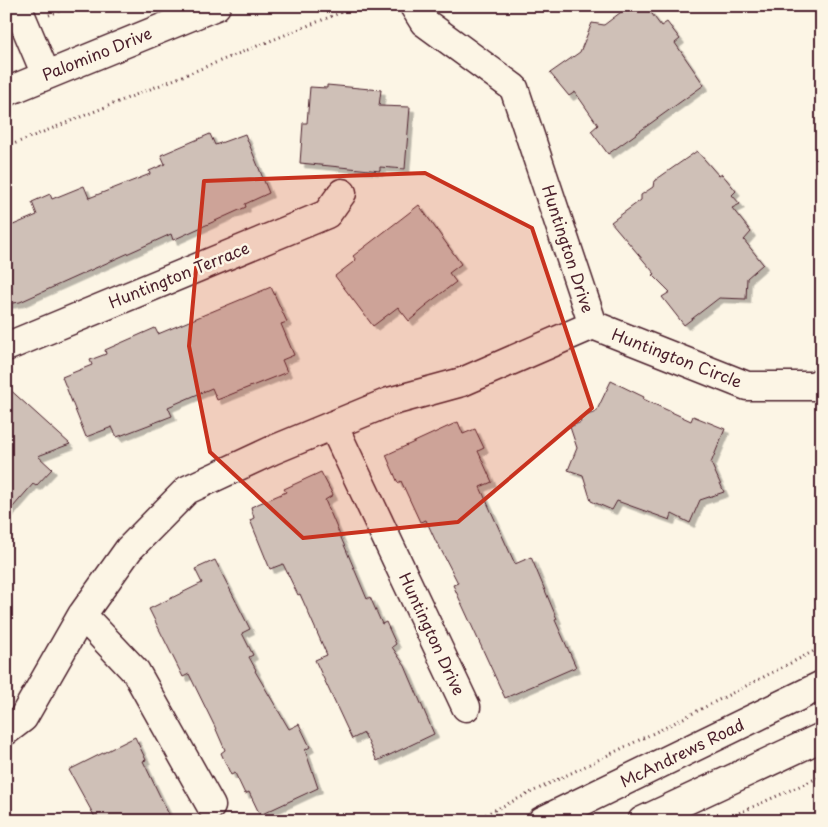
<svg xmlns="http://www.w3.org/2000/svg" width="828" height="827" font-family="'Playpen Sans',sans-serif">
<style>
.building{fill:#cfc0b7;stroke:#4a1f2b;filter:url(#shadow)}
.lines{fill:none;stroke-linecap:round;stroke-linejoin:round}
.minor-casing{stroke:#4a1f2b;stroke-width:31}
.tertiary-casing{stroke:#4a1f2b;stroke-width:31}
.secondary-casing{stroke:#4a1f2b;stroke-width:31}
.path{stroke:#4a1f2b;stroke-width:3;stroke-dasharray:1 4;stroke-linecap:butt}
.minor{stroke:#fcf5e5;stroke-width:28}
.tertiary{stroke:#fcf5e5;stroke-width:28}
.secondary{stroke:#fcf5e5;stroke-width:28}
.marked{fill:#c8321e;fill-opacity:0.2;stroke:#c8321e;stroke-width:4;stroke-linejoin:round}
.labels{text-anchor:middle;stroke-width:5;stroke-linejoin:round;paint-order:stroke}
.street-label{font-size:16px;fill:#4a1f2b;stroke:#fcf5e5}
</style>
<defs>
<filter id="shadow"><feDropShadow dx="4.5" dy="4.5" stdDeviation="0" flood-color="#0004"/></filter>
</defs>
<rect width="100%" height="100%" fill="#fcf5e5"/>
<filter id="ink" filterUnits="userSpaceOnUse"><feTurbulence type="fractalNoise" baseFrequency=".02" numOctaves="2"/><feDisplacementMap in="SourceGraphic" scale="10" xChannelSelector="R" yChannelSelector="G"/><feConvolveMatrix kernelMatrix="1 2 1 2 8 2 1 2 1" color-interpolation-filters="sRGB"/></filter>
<g filter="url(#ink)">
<!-- building -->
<path class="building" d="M 629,6 L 646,6 L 661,26 L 667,22 L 680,39 L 675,43 L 704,85 L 608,154 L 591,131 L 598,125 L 575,92 L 569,96 L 550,73 L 580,52 L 592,23 L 604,25 Z
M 327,85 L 381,90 L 379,106 L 410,107 L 405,169 L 380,167 L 380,171 L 300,163 L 303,123 L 307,123 L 310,87 L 327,88 Z
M 210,134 L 215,145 L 245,134 L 269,193 L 245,204 L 246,207 L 173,240 L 171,234 L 20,302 L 6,304 L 6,228 L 37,215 L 32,202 L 50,194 L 52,199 L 84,186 L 89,198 L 150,174 L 149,171 L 165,164 L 161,155 Z
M 697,151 L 719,176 L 722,174 L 736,191 L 732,195 L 740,204 L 732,208 L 751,232 L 744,240 L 763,264 L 747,278 L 746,299 L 719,298 L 684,325 L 662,297 L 670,292 L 653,275 L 655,274 L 611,222 L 641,200 L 641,195 L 653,187 L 654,181 Z
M 419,205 L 461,264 L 449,273 L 456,282 L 426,305 L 427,306 L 409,321 L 398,307 L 373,326 L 335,276 L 356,260 L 353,256 Z
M 271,287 L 287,322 L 281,324 L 294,355 L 282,360 L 287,372 L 217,400 L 212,388 L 168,407 L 172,416 L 117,437 L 112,427 L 86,437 L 62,377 L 92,365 L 90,360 L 106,354 L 105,350 L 155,328 L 158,334 Z
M 611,381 L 644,397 L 643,399 L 691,421 L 693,416 L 725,429 L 711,463 L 724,492 L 700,500 L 690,523 L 672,514 L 670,520 L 617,501 L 612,510 L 591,501 L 583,475 L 568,470 L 577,448 L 570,427 L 581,422 L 579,418 L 596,412 Z
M 6,386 L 70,444 L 38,456 L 52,469 L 36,486 L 33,484 L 6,515 Z
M 458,422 L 463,434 L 475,429 L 484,448 L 478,451 L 492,482 L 480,487 L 515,564 L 531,557 L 557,619 L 555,620 L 576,667 L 505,698 L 453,585 L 458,583 L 438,544 L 437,544 L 426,520 L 420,522 L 401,481 L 398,483 L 386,455 Z
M 321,472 L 333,495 L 325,500 L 367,599 L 370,597 L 382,624 L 386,622 L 396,644 L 392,647 L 405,666 L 434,734 L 377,761 L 364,733 L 352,739 L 315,660 L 327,655 L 300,594 L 298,595 L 283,564 L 270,569 L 250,520 L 254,518 L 251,507 L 286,492 L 284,489 Z
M 215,560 L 250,629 L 242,633 L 253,655 L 249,657 L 256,670 L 255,671 L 289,729 L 299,724 L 310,747 L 305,750 L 318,788 L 260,815 L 249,792 L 245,794 L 235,773 L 231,775 L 221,753 L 225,750 L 215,727 L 189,674 L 183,677 L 149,609 L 202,583 L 195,569 Z
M 135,737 L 146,760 L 143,761 L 172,821 L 97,821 L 69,770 Z"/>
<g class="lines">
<defs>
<path id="minor" d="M 12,6 L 19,11 L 46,75
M 414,6 L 424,22 L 514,88 L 593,325
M 593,325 L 747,386 L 813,386 L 822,382
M 6,347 L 327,214 L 342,193
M 333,425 L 466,707
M 82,615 L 136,672 L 211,806
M 6,731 L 23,718 L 82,615 L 129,549 L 187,490 L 273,450 L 389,402 L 462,382 L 593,325"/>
<path id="tertiary" d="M 6,92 L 216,6"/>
<path id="secondary" d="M 542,821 L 822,685
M 642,821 L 822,737"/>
</defs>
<!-- minor casing -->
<use href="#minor" class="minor-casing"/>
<!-- tertiary casing -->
<use href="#tertiary" class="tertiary-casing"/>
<!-- secondary casing -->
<use href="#secondary" class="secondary-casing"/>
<!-- path -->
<path class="path" d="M 49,15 L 72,6
M 6,147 L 357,6
M 472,821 L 666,727 L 822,647
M 721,821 L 822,776"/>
<!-- minor -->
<use href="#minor" class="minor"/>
<!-- tertiary -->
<use href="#tertiary" class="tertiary"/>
<!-- secondary -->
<use href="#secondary" class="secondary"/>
</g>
</g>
<!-- marked area -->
<path class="marked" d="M 425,173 L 532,228 L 592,408 L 458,522 L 303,538 L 210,452 L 189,346 L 204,181 Z"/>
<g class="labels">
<!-- street labels -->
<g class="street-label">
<text transform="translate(97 54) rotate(-22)" y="6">Palomino Drive</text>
<text transform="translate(568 249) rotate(72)" y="6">Huntington Drive</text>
<text transform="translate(179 275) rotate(-22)" y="6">Huntington Terrace</text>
<text transform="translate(677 358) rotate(21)" y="6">Huntington Circle</text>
<text transform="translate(432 634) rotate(65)" y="6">Huntington Drive</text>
<text transform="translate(682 753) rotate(-26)" y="6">McAndrews Road</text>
</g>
</g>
<!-- margin -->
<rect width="828" height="827" fill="none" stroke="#fcf5e5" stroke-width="25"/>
<rect x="12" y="12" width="803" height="802" fill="none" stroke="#4a1f2b" stroke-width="2" filter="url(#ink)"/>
</svg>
